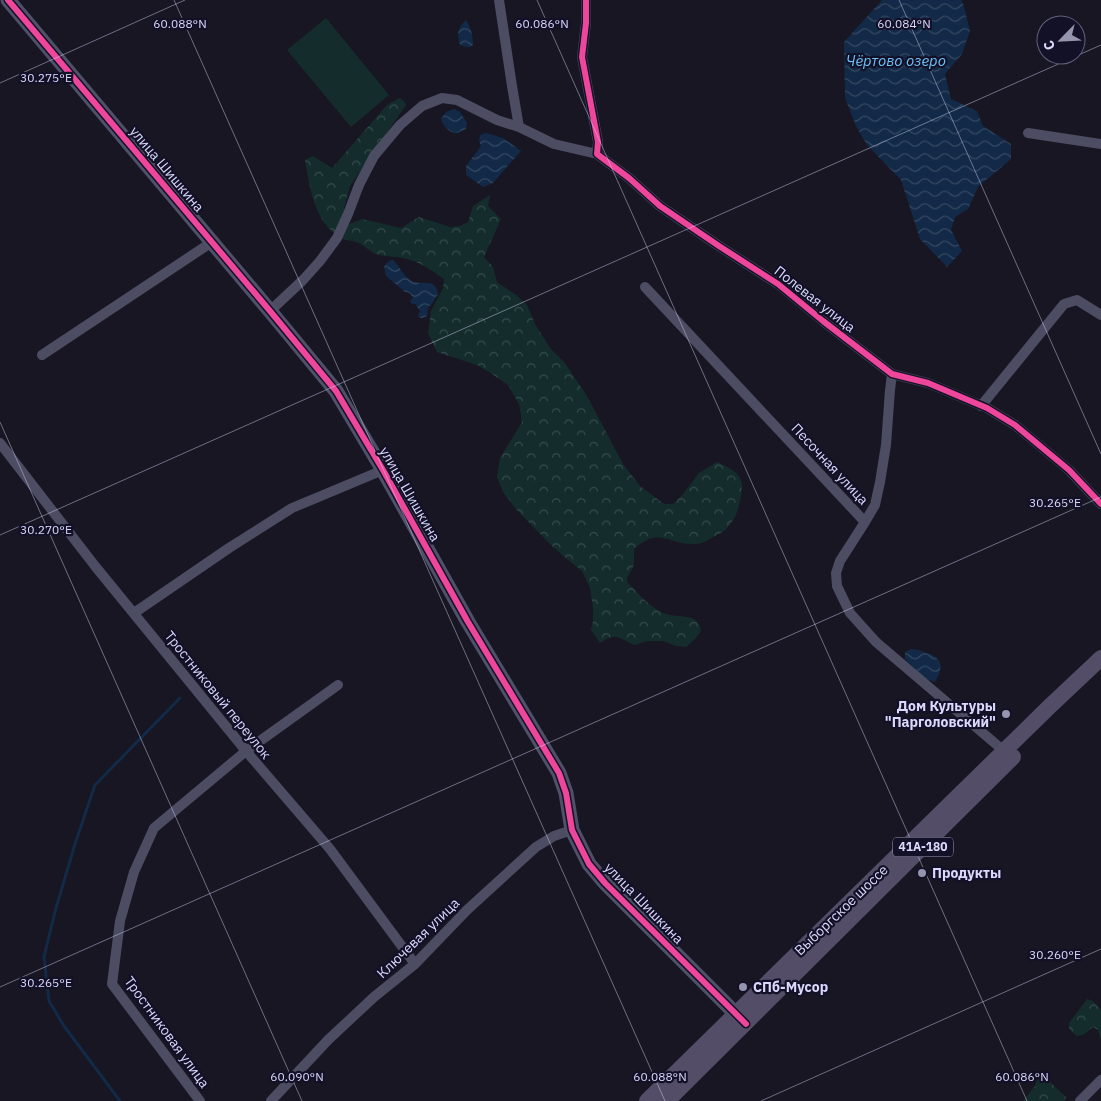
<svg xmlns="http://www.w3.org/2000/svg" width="1101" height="1101" font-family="'IBM Plex Sans',sans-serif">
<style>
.green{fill:#142d2c}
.forest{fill:url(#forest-crowns)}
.water{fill:url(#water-waves)}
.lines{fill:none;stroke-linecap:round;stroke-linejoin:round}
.stream{stroke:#122a47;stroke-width:3}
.street{stroke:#4c4c62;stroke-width:10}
.secondary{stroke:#4f5168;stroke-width:15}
.primary{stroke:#534d67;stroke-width:16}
.cycleway-casing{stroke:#131127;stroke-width:9}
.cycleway{stroke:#ed469a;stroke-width:6}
.ticks{fill:none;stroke:#dad9fd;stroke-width:1;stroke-opacity:0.45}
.poi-dot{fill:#9695b0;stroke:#131127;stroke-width:2}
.labels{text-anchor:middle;stroke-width:4.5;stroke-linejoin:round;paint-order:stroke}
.shield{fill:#131127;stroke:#9e9dbd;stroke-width:1}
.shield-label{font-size:12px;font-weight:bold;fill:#dad9fd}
.street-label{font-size:14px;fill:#dad9fd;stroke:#131127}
.poi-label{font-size:14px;font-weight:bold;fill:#dad9fd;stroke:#131127;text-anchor:start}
.water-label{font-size:15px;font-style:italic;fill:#6cc3f9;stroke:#131127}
.ticks-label{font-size:12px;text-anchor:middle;fill:#dad9fd;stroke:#131127;stroke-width:4.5;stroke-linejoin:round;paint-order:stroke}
</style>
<defs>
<pattern id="forest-crowns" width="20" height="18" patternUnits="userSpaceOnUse" patternTransform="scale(1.25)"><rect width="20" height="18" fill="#142d2c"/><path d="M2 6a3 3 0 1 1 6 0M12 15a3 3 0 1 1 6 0" fill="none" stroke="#364b4c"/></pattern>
<pattern id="water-waves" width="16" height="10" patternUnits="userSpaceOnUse" patternTransform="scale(1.25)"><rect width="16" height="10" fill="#122a47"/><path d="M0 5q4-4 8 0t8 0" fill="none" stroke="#344862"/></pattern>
</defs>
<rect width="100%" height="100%" fill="#171622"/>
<!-- green -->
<path class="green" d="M 326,18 L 389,95 L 351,127 L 287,50 Z"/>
<!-- forest -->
<path class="forest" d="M 400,98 L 404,101 L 406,105 L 350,186 L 344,208 L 344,223 L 349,224 L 362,219 L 401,228 L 419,217 L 450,227 L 460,226 L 468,222 L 473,206 L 490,195 L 488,206 L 501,219 L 484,257 L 493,267 L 497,282 L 516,295 L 527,305 L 535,324 L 550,348 L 564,362 L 587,396 L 623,464 L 640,486 L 664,504 L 673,504 L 683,494 L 699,473 L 717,462 C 729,468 742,472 742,487 C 741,502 737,519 726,529 C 722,533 717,535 713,537 C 707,541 702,544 695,544 C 668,545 659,526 634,549 L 634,565 L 627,578 L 628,583 C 638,593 648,605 661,612 C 676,620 698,610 701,631 L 695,639 L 686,647 L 676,646 L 663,641 L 648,641 L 634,645 C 618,637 616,632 600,643 L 591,630 L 593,621 L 593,608 L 590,588 L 582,571 L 567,559 L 552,546 L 516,509 L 503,492 L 497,477 L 500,458 L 522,422 L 519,404 L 508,385 L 489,372 L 477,365 L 437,352 L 428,333 L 431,311 L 443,288 L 444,279 C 431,270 419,261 403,258 C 394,256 385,257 376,254 C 369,251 363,244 356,242 C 352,240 346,241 341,238 C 314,222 310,188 305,160 L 313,156 L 332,168 L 387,105 Z
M 1087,999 L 1093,1001 L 1101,1010 L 1101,1040 L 1098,1030 L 1093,1027 L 1083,1035 L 1077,1036 L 1069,1029 L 1069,1023 Z
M 1043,1077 L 1048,1080 L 1066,1097 L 1065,1101 L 1023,1101 L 1035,1086 L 1037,1080 Z"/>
<!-- water -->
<path class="water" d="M 882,0 L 961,0 L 963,3 L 970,31 L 962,54 L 945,74 L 951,99 L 977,111 L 983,126 L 1011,144 L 1011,159 L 978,187 L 968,209 L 955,217 L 951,230 L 962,251 L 947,267 L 920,239 L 901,180 L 867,145 L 856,126 L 845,98 L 844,42 Z
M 466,20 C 471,28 473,35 473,45 L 470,47 L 466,47 L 460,45 C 457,33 457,29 466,20 Z
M 454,109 L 460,112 L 467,123 L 466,129 C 465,129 458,133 457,133 C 450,134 443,126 441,119 L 446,112 Z
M 486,133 L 503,138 L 521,151 L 493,183 L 483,187 L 466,175 L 466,166 L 481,146 L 479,141 L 480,135 Z
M 390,260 L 393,260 C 399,265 402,274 409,279 C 418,288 435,275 438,294 L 431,305 L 428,307 L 427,316 L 423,318 L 420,318 L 418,316 L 420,311 L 415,304 L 412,304 L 410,301 L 413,298 C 411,294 409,292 405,292 L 386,276 L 384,266 Z
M 911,649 C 917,649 921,651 927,653 C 944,659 943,668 935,682 L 934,682 L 924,677 L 905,659 L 905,652 Z"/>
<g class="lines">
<!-- stream -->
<path class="stream" d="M 120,1101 L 64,1026 L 49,1001 L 44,957 L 56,908 L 75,844 L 95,785 L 180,698"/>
<!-- street -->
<path class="street" d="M 499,0 L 512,86 L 519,127
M 586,0 L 586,23 L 582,57 L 598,142 L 597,154 L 629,178 L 660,206 L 719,246 L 778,284 L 823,321 L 892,374 L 928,383 L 987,408 L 1015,425 L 1069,470 L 1101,504
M 1028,133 L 1101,144
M 645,287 L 865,522 L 840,561 L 836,573 L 837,586 L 850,613 L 876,642 L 1004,751
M 270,311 L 303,280 L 320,261 L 337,238 L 348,214 L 359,185 L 374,156 L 400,125 L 422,106 L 442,98 L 457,100 L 497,120 L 519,127 L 554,144 L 597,154
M 42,355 L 212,242
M 981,406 L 1064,304 L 1077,300 L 1101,315
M 0,443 L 95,566 L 246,751 L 330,849 L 415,964
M 865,522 L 875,505 L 880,482 L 886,445 L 890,390 L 892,374
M 134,613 L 229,548 L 292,508 L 383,470
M 200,1101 L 112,984 L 120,921 L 134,872 L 154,828 L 246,751 L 338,685
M 271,1101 L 328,1040 L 374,997 L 415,964 L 467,910 L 536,847 L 554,836 L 572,830
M 1080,1101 L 1101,1080"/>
<!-- secondary -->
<path class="secondary" d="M 8,0 L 270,311 L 336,391 L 383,470 L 468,622 L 559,773 L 566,793 L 572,830 L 589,864 L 605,883 L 744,1022"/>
<!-- primary -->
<path class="primary" d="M 647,1101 L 1049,707 L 1101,658
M 667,1101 L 1013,757"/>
<defs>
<path id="cycleway" d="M 8,0 L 270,311 L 336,391 L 383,470 L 468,622 L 559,773 L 566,793 L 572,830 L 589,864 L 605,883 L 746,1024
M 586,0 L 586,23 L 582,57 L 598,142 L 597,154 L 629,178 L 660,206 L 719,246 L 778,284 L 823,321 L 892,374 L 928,383 L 987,408 L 1015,425 L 1069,470 L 1101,504"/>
</defs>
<!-- cycleway casing -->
<use href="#cycleway" class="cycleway-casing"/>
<!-- cycleway -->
<use href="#cycleway" class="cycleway"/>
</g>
<!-- ticks -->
<path class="ticks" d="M 174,0 L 665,1101M 537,0 L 1027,1101M 899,0 L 1101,454M 0,83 L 185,0M 0,422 L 302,1101M 0,535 L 1101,45M 0,987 L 1101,497M 761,1101 L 1101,949"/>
<!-- markers -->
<g class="poi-dot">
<circle cx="1006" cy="714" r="5"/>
<circle cx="922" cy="873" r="5"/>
<circle cx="743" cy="987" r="5"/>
</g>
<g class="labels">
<!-- shield labels -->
<rect class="shield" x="893" y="837.5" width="60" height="19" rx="4"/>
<g class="shield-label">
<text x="923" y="851">41А-180</text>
</g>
<!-- street labels -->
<g class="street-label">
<text transform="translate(167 169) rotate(50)" y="5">улица Шишкина</text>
<text transform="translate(815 299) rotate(38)" y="5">Полевая улица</text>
<text transform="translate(830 464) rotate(47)" y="5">Песочная улица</text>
<text transform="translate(410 494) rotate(60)" y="5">улица Шишкина</text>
<text transform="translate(218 695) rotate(51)" y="5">Тростниковый переулок</text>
<text transform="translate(644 903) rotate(46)" y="5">улица Шишкина</text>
<text transform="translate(841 910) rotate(-44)" y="5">Выборгское шоссе</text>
<text transform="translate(418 938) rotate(-44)" y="5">Ключевая улица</text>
<text transform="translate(167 1032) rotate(54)" y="5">Тростниковая улица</text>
</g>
<!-- poi labels -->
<g class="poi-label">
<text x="996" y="711" text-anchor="end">Дом Культуры<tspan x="996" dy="16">"Парголовский"</tspan></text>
<text x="932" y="878">Продукты</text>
<text x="753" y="992">СПб-Мусор</text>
</g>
<!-- water labels -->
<g class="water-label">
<text x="896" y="66">Чёртово озеро</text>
</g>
</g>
<g class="ticks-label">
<text x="180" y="28">60.088°N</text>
<text x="542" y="28">60.086°N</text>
<text x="904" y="28">60.084°N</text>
<text x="46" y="82">30.275°E</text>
<text x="1055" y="507">30.265°E</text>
<text x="46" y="534">30.270°E</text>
<text x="1055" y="959">30.260°E</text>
<text x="46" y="987">30.265°E</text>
<text x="297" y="1081">60.090°N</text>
<text x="660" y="1081">60.088°N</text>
<text x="1022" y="1081">60.086°N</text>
</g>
<!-- north arrow -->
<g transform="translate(1061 40) rotate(246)"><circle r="24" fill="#131127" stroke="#63617d"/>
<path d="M0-4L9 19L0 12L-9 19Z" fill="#9695b0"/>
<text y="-8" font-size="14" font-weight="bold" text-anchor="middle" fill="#dad9fd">С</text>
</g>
</svg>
